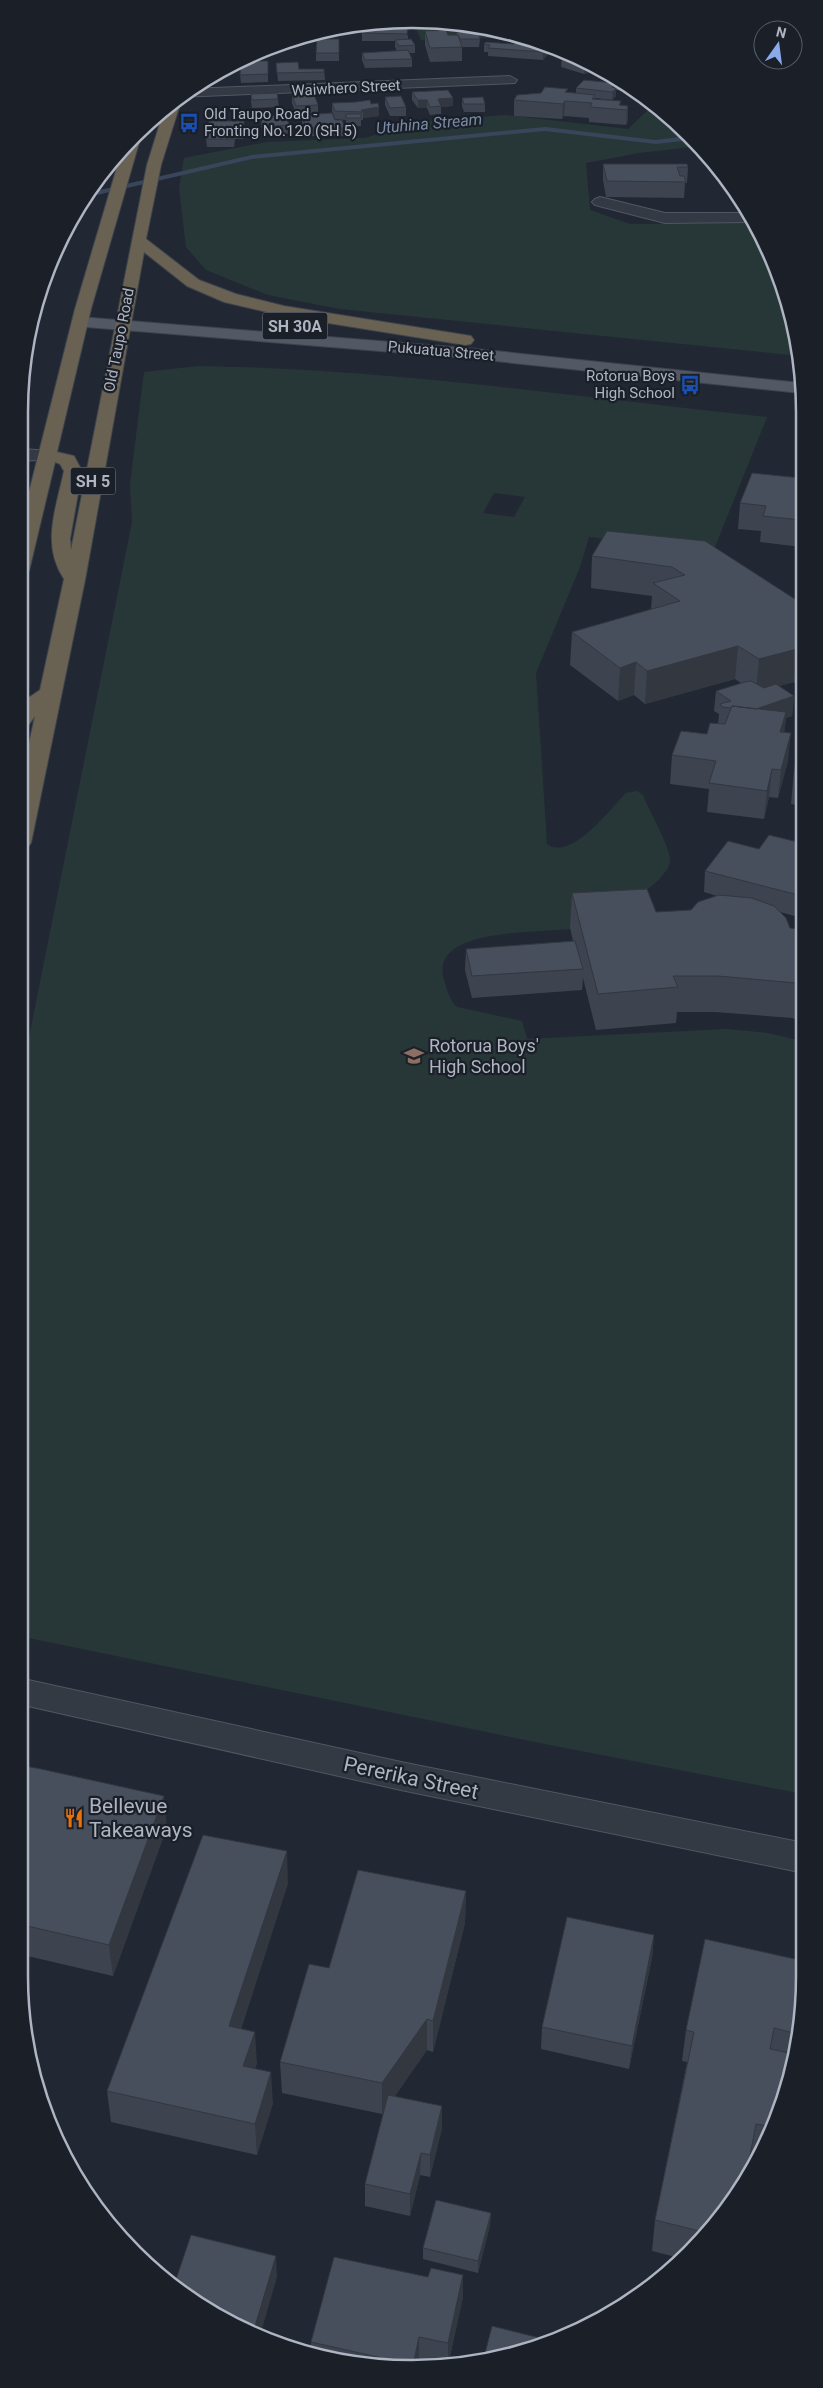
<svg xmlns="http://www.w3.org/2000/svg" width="823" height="2388" font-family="Roboto,sans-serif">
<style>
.green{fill:#273738;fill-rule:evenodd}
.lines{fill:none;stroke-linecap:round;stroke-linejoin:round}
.stream{fill:#38455a;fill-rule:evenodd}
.street-casing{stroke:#515762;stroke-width:2}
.primary-casing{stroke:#3d434d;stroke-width:2}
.highway-casing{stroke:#3e444e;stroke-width:2}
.street{fill:#343a44;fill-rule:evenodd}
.primary{fill:#525964;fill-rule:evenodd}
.highway{fill:#696152;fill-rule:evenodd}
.wall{fill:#3d444f}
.shaded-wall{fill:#323740}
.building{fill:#474f5c;stroke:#323740}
.labels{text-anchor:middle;stroke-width:4.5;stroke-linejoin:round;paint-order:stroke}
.far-street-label{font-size:15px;fill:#aeb4c1;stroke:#1a1f28}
.far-poi-label{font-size:15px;fill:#aeb4c1;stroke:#1a1f28;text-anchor:start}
.far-water-label{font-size:16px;font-style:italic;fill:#798ba6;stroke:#1a1f28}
.shield{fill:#1a1f28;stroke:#828793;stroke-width:1}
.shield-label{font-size:16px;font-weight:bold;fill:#aeb4c1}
.poi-label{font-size:18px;fill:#aeb4c1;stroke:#1a1f28;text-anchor:start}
.near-street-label{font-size:21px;fill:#aeb4c1;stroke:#1a1f28}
.near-poi-label{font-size:21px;fill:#aeb4c1;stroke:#1a1f28;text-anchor:start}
.rim{fill:none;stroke:#aeb4c1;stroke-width:2.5}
</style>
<rect width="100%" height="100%" fill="#212833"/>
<!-- green -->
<path class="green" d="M 434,20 L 513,32 L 525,37 L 421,40 L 417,30 L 387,21 Z
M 651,107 L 699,146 L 639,153 L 586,163 L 590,210 L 630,224 L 754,223 L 764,238 L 800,356 L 340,309 L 268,295 L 206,270 L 186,247 L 179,188 L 184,158 L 267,142 L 365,138 L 417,122 L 505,115 L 628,129 Z
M 199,366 C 390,369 578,397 767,417 L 713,552 L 589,537 L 580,567 L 536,673 L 547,844 C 571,862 611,808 626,793 L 637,791 L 643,795 C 648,809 671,848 670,861 C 669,871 657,882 649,888 C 640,895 587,925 576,928 C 549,934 427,925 444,980 C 447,989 449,1000 457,1007 L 522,1021 L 527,1039 L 726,1029 L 768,1033 L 802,1041 L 804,1794 L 550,1745 L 19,1636 L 19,1087 L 132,522 L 130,484 L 144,372 ZM 494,493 L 525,497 L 514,517 L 483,513 Z"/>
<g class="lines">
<!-- stream -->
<path class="stream" d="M 410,20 L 507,31 L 504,33 L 467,31 L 396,21 Z
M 545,127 L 656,140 L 687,136 L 691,140 L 656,144 L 545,131 L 252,159 L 84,198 L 87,193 L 252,155 Z"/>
<defs>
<path id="street" d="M 510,76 L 517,80 L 515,83 L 179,97 L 190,89 Z
M 600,197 L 665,213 L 747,213 L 753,222 L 665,223 L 595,205 L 592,202 L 595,199 Z
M 19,449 L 55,451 L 57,455 L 55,459 L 19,461 Z
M 19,1678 L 401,1762 L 804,1843 L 804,1873 L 401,1790 L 19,1704 Z"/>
<path id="primary" d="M 80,317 L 466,348 L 801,383 L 801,393 L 466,358 L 74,326 L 72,322 L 74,318 Z"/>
<path id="highway" d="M 178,98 L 181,101 L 161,165 L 146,239 L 199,280 L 236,294 L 284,306 L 465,335 L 471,336 L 474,340 L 471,344 L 465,345 L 284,316 L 224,302 L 187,286 L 144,252 L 85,580 L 31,843 L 27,848 L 19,850 L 19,790 L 35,716 L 27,727 L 19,728 C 19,703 19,704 40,690 L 64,579 C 41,544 56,509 64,471 L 60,464 L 55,462 L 29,571 L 26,575 L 19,577 L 19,532 L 75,309 L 123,147 L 139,133 L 141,136 L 91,309 L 57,452 L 74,456 L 82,471 L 70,539 L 71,550 L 147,165 L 165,107 Z"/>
</defs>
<!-- street casing -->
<use href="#street" class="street-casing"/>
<!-- primary casing -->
<use href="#primary" class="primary-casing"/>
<!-- highway casing -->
<use href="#highway" class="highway-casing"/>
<!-- street -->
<use href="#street" class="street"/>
<!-- primary -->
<use href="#primary" class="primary"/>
<!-- highway -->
<use href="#highway" class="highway"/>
</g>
<!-- wall -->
<path class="wall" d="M 360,22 L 370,22 L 370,25 L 403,28 L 408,36 L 408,39 L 415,45 L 415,53 L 409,53 L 412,59 L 412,67 L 365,68 L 362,60 L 362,53 L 397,51 L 395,47 L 395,41 L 362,41 L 362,33 L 363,27 L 351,29 L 351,24 Z
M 334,28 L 334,35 L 313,35 L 313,33 Z
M 425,31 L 448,35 L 456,35 L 456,32 L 480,39 L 479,47 L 462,47 L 462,61 L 430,62 L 425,45 Z
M 484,44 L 513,44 L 548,47 L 548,54 L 543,60 L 488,56 L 488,52 L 484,52 Z
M 339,46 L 339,61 L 316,61 L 316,53 Z
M 562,55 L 603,69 L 584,74 L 561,67 Z
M 276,63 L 299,69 L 324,69 L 325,80 L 278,81 Z
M 268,69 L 268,82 L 241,83 L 240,75 Z
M 616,78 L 636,94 L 627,94 L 627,91 L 616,90 L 616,96 L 612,100 L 595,98 L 595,99 L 621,101 L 620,105 L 628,106 L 628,121 L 626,125 L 589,122 L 589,118 L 564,116 L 562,119 L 514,116 L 514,100 L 568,93 L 576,93 L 576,88 L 611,83 L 611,81 Z
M 412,92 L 453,106 L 441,107 L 441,114 L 430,115 L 427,108 L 418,108 L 412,100 Z
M 251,94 L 278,99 L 279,107 L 252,108 L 251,102 Z
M 292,95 L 318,105 L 318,113 L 296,114 L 292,103 Z
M 385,97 L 406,107 L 406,116 L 390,116 L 385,105 Z
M 462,98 L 485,104 L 485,112 L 464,112 L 462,106 Z
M 332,103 L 371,104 L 379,107 L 379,116 L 363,118 L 363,120 L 361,120 L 361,126 L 346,126 L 346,120 L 335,119 L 332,111 Z
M 302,115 L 345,128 L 345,136 L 306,136 L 302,123 Z
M 260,116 L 289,125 L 289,134 L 263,135 L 261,124 Z
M 244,121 L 244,129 L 243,139 L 235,139 L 234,147 L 207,147 L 206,139 Z
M 603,164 L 688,167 L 687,183 L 685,183 L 684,198 L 606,197 L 603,180 Z
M 801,478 L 801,547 L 760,542 L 761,531 L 738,529 L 740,503 Z
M 607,531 L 801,603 L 802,704 L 798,704 L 795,698 L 797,684 L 794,682 L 779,686 L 794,696 L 792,716 L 786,718 L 784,732 L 788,761 L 778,798 L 769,797 L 764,819 L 707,812 L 709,789 L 670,784 L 672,755 L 707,734 L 718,724 L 719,714 L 714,711 L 716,691 L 741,683 L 735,679 L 645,704 L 634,695 L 618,701 L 570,665 L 572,632 L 651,609 L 652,596 L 591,588 L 592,556 Z
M 802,744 L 802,806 L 791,804 L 794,770 Z
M 802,843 L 802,918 L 780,912 L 790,928 L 802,930 L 802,1021 L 792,1018 L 715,1012 L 677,1012 L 676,1023 L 596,1030 L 583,978 L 582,990 L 472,998 L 465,970 L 466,949 L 573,941 L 570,928 L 572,893 L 656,912 L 691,910 L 717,896 L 704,892 L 705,871 L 759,849 Z
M 19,1765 L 167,1827 L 113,1976 L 19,1954 Z
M 288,1883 L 241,2029 L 257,2063 L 255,2068 L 273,2103 L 257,2155 L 111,2122 L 107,2091 Z
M 466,1891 L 465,1923 L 433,2052 L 427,2050 L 395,2096 L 442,2128 L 430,2177 L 420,2175 L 410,2216 L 365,2206 L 365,2184 L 384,2111 L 382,2114 L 282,2093 L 280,2062 L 329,1968 Z
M 654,1935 L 652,1958 L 629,2069 L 541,2049 L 542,2027 Z
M 804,1975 L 791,2053 L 791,2078 L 756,2155 L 751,2154 L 738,2195 L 689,2254 L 684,2259 L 652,2251 L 655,2220 L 687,2062 L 682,2061 L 686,2030 Z
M 491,2213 L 490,2225 L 478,2273 L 423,2259 L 423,2248 Z
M 463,2297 L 448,2365 L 419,2359 L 417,2368 L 361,2366 L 311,2351 L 311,2342 Z"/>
<!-- shaded-wall -->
<path class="shaded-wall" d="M 360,22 L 370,22 L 370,26 L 351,29 L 351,24 Z
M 548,47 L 548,54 L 543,60 L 543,52 Z
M 591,64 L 603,69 L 584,74 L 584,66 Z
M 615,83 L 615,90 L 616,88 L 616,96 L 612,100 L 613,92 L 612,87 Z
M 453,98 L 453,106 L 441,107 L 438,99 Z
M 418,100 L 427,100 L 427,108 L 418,108 Z
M 565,101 L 564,116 L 562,119 L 563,104 Z
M 628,106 L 628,121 L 626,125 L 627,110 Z
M 379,107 L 379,116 L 363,118 L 363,112 L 361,110 Z
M 244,121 L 244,129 L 243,139 L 243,131 Z
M 738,646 L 735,679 L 645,704 L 647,671 Z
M 797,649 L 794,682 L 756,692 L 759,659 Z
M 636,662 L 634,695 L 618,701 L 620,668 Z
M 794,696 L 792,716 L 786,718 L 784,740 L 749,711 Z
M 791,733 L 788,761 L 778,798 L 781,770 Z
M 772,769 L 769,797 L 764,819 L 767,791 Z
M 164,1796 L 167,1827 L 113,1976 L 109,1945 Z
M 287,1851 L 288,1883 L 232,2057 L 229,2026 Z
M 466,1891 L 465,1923 L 433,2052 L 433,2021 Z
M 654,1935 L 652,1958 L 629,2069 L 632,2046 Z
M 427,2019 L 427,2050 L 382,2114 L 382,2083 Z
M 255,2032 L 257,2063 L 246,2097 L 243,2066 Z
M 271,2072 L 273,2103 L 257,2155 L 255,2124 Z
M 442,2106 L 442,2128 L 430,2177 L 430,2155 Z
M 421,2153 L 420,2175 L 410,2216 L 410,2194 Z
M 491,2213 L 490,2225 L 478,2273 L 478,2261 Z
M 276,2256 L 277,2277 L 260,2336 L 253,2333 Z
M 463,2275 L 463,2297 L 448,2365 L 448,2343 Z
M 419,2337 L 419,2359 L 417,2368 L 413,2368 Z"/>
<!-- building -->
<path class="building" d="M 364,25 L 403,25 L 403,28 L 408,28 L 407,34 L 362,33 Z
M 446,30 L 448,35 L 458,35 L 462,47 L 430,48 L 425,31 Z
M 456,32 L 478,32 L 480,39 L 460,39 L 458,35 L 457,35 Z
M 317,39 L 339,39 L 339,53 L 316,53 Z
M 411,39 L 415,45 L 399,46 L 395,40 Z
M 486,42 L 513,44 L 525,42 L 548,46 L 543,52 L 488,48 L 490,45 L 484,44 Z
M 408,50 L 412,59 L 365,60 L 362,53 Z
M 566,54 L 591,64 L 584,66 L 561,59 L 567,57 L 562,55 Z
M 241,61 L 268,61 L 268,74 L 240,75 Z
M 298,62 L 299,69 L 324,69 L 324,72 L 277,73 L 276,63 Z
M 614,77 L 616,78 L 621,82 L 611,81 Z
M 584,80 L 615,83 L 612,87 L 616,88 L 613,92 L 576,88 Z
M 545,87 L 568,89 L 565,92 L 595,95 L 592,99 L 621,101 L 619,105 L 628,106 L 627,110 L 590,107 L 592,103 L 565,101 L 563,104 L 514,100 L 517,95 L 541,93 Z
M 448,90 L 453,98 L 438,99 L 441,106 L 430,107 L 427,100 L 418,100 L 412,92 Z
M 277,93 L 278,99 L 252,100 L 251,94 Z
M 314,94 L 318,105 L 296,106 L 292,95 Z
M 401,96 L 406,107 L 390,108 L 385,97 Z
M 483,97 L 485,104 L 464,104 L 462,98 Z
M 370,100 L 371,104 L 378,103 L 379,107 L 361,110 L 363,112 L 335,111 L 332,103 L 356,102 Z
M 332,113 L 335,120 L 342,120 L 345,128 L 306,128 L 302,115 Z
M 346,114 L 361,114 L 361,118 L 346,118 Z
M 286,115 L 289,125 L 263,127 L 260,116 Z
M 209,121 L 244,121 L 243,131 L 235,131 L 234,139 L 206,139 Z
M 603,164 L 687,164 L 688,167 L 677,167 L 680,176 L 684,176 L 686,182 L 607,181 Z
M 752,473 L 801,478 L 801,520 L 763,516 L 766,506 L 740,503 Z
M 607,531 L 705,541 L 801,603 L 801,652 L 797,649 L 759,659 L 738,646 L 647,671 L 636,662 L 620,668 L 572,632 L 680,601 L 653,583 L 685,575 L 672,567 L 592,556 Z
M 799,664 L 801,664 L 802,670 Z
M 751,681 L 764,688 L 776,684 L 794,696 L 756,709 L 732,706 L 731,708 L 722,707 L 720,704 L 731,701 L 716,691 L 745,682 Z
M 732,706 L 786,712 L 780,732 L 791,733 L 781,770 L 772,769 L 767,791 L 709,783 L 716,761 L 672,755 L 681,731 L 707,734 L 710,723 L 725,724 Z
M 802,744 L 802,771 L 794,770 Z
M 769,835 L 802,843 L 802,896 L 705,871 L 728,841 L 759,849 Z
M 647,889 L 656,912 L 691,910 L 698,902 L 719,895 L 752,898 L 774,906 L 786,918 L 790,928 L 802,930 L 802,984 L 796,983 L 718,976 L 673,976 L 678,987 L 598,994 L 572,893 Z
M 575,941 L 583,969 L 472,976 L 466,949 Z
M 19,1765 L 41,1769 L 164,1796 L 109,1945 L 19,1924 Z
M 203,1835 L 287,1851 L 229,2026 L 255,2032 L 243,2066 L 271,2072 L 255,2124 L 107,2091 Z
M 358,1870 L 466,1891 L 433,2021 L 427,2019 L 382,2083 L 280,2062 L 309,1964 L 329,1968 Z
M 567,1917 L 654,1935 L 632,2046 L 542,2027 Z
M 705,1939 L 804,1961 L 804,1975 L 794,2033 L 774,2028 L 770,2049 L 794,2054 L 791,2078 L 769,2126 L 756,2124 L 748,2166 L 751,2167 L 738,2195 L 707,2233 L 655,2220 L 694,2032 L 686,2030 Z
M 388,2095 L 442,2106 L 430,2155 L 421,2153 L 410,2194 L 365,2184 Z
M 436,2200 L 491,2213 L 478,2261 L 423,2248 Z
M 191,2235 L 276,2256 L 253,2333 L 238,2329 L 173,2288 Z
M 334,2257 L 428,2277 L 431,2268 L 463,2275 L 448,2343 L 419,2337 L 413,2365 L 311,2342 Z
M 492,2326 L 548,2340 L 513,2356 L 483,2361 Z"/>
<!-- icons -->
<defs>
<symbol id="bus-bare" viewBox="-9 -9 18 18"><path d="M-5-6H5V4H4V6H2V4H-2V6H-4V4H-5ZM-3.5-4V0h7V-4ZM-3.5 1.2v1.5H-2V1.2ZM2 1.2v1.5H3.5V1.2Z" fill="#1a4fb4" stroke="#1a1f28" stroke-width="2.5" paint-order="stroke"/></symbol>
<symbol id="school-bare" viewBox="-9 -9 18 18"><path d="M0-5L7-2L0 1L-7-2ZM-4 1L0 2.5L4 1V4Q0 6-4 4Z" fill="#8d6e63" stroke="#1a1f28" stroke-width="2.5" paint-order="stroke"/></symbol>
<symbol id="restaurant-bare" viewBox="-9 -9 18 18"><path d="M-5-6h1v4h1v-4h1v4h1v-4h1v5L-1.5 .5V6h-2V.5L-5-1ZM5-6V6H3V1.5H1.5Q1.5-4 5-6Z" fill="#e8710a" stroke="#1a1f28" stroke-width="2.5" paint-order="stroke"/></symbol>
</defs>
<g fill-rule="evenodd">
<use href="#bus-bare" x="175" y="109" width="28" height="28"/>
<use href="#bus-bare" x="676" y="371" width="28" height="28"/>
<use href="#school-bare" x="400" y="1042" width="28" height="28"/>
<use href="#restaurant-bare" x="60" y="1804" width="28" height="28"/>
</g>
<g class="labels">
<!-- far-street labels -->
<g class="far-street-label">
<text transform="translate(346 88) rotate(-3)" y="5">Waiwhero Street</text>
<text transform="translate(119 340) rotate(-79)" y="5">Old Taupo Road</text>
<text transform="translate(441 351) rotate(5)" y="5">Pukuatua Street</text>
</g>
<!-- far-poi labels -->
<g class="far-poi-label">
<text x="204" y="119">Old Taupo Road -<tspan x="204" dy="17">Fronting No.120 (SH 5)</tspan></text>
<text x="675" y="381" text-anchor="end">Rotorua Boys<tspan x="675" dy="17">High School</tspan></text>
</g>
<!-- far-water labels -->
<g class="far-water-label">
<text transform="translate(429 123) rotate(-5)" y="6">Utuhina Stream</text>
</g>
<!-- shield labels -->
<g class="shield">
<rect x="262.5" y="312.5" width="65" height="27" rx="4"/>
<rect x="70.5" y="467.5" width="45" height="27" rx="4"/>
</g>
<g class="shield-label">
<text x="295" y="332">SH 30A</text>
<text x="93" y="487">SH 5</text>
</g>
<!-- poi labels -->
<g class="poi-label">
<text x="429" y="1052">Rotorua Boys'<tspan x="429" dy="21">High School</tspan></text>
</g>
<!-- near-street labels -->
<g class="near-street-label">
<text transform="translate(411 1778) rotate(12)" y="7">Pererika Street</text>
</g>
<!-- near-poi labels -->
<g class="near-poi-label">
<text x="89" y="1813">Bellevue<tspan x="89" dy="24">Takeaways</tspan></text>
</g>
</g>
<!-- crop -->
<path d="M0 0H823V2388H0ZM412 28H412A384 384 0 0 1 796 412V1976A384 384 0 0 1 412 2360H412A384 384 0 0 1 28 1976V412A384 384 0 0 1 412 28Z" fill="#1a1f28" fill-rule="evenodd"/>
<path class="rim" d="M412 28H412A384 384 0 0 1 796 412V1976A384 384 0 0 1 412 2360H412A384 384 0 0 1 28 1976V412A384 384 0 0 1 412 28Z"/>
<!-- north arrow -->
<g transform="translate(778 45) rotate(14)"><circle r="24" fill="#1a1f28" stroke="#555b65"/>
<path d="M0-4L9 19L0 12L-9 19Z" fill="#89abeb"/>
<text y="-8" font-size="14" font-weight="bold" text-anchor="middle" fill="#aeb4c1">N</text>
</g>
</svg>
